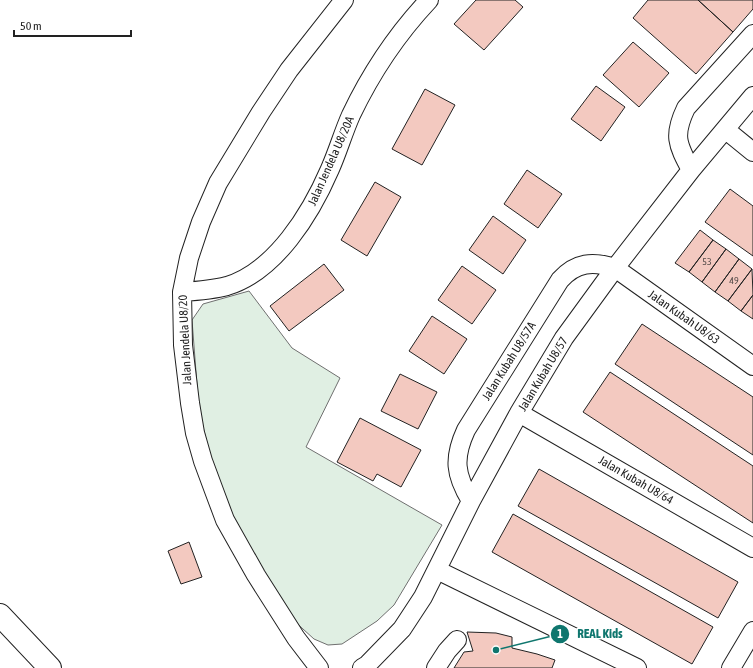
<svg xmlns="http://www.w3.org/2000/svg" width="753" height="668" font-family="'Asap Condensed',sans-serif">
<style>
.park{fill:#e0efe3;stroke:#6f6f6f}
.building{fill:#f3c9c0;stroke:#222}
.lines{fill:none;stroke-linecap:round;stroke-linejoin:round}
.minor-casing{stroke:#222;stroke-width:20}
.highway-casing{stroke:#222;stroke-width:24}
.minor{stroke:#fff;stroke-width:18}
.highway{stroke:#fff;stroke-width:22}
.labels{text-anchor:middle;stroke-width:3;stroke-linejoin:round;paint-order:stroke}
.number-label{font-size:10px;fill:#564c4a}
.street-label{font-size:12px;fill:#222;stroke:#fff}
.leader{fill:none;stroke:#0f766e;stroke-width:1.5}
.callout-dot{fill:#0f766e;stroke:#fff;stroke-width:1.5}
.mark-label{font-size:12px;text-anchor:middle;font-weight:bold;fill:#fff}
.callout-label{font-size:13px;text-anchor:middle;font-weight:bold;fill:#0f766e;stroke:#fff;stroke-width:3;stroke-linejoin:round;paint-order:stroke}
</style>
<rect width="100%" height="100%" fill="#fff"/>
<!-- park -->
<path class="park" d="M 249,291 L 292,348 L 340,378 L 306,447 L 442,525 L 394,605 L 377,621 L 342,644 L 328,645 L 314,639 L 292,619 L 240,534 L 214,471 L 199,411 L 192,320 L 203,304 Z"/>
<!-- building -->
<path class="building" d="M 476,0 L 515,0 L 523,7 L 484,50 L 454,24 Z
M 648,0 L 698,0 L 733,32 L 696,74 L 633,18 Z
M 698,0 L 753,0 L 753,9 L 733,32 Z
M 633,42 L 669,73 L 639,107 L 603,75 Z
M 596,86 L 625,107 L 601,141 L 571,119 Z
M 425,89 L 455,105 L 422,165 L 392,149 Z
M 527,170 L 562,194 L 538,228 L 504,204 Z
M 375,182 L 401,197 L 367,256 L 341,240 Z
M 730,189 L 753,206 L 753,256 L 705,222 Z
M 493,216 L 526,240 L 503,274 L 469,250 Z
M 700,230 L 713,240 L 689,272 L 675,263 Z
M 713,240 L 726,249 L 702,282 L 689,272 Z
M 726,249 L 739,259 L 715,292 L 702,282 Z
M 739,259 L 752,269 L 728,301 L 715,292 Z
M 324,264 L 344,290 L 289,331 L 270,306 Z
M 462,266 L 496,290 L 472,324 L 438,300 Z
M 752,269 L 753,295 L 741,311 L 728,301 Z
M 753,295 L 753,319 L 741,311 Z
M 432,316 L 467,339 L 444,374 L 409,351 Z
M 642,324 L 753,397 L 753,455 L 615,364 Z
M 610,372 L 753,466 L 753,523 L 583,412 Z
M 400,374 L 437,392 L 418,429 L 381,411 Z
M 360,418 L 421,450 L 401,487 L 377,474 L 373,481 L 337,462 Z
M 539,469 L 738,582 L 718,618 L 518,506 Z
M 513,514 L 713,627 L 692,664 L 492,552 Z
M 189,542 L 202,577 L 181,584 L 168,551 Z
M 467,632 L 496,633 L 512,637 L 512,648 L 537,654 L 555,660 L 552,668 L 454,668 L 464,652 L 473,651 Z"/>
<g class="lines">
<defs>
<path id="minor" d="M 726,130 L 753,152
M 691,170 C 677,144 673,135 686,108 L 753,34
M 182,292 C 197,291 212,290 227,286 C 276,271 311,213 330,169 C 338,151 343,133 351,115 C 371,73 397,34 429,0
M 519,413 L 753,548
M 471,501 C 455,475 453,458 466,430 L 560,280 C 576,262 593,261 615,268 L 753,366
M 437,570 L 637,668
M 319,668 L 296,638 L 256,575 L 225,520 L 216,496 L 203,461 L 195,433 L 190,403 L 183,345 L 182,292 L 189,258 L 201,222 L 218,183 L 261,112 L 289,70 L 344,0
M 362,668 L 367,665 L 402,629 L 423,597 L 471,501 L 519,413 L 564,338 L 615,268 L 691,170 L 753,96
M 436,668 L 447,651 L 457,640
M 731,668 L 753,631"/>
<path id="highway" d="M 0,615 L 50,668"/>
</defs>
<!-- minor casing -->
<use href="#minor" class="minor-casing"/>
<!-- highway casing -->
<use href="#highway" class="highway-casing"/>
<!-- minor -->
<use href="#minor" class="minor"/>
<!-- highway -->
<use href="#highway" class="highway"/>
</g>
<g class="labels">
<!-- number labels -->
<g class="number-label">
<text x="707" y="265">53</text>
<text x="734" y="284">49</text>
</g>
<!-- street labels -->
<g class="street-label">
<text transform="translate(331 161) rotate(-66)" y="4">Jalan Jendela U8/20A</text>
<text transform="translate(684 317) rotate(35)" y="4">Jalan Kubah U8/63</text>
<text transform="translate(185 340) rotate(-93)" y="4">Jalan Jendela U8/20</text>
<text transform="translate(509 361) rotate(-58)" y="4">Jalan Kubah U8/57A</text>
<text transform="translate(543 374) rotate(-59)" y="4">Jalan Kubah U8/57</text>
<text transform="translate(636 480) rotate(30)" y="4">Jalan Kubah U8/64</text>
</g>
</g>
<!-- callouts -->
<path class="leader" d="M496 650L560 634"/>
<g class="callout-dot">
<circle cx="496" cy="650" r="4"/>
<circle cx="560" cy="634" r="10"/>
</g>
<g class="mark-label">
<text x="560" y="638">1</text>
</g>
<g class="callout-label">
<text x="600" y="638">REAL Kids</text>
</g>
<!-- scale -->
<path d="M14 30v6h117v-6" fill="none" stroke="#222222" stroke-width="2"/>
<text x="20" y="30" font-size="12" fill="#222222" stroke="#ffffff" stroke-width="3" paint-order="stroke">50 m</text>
</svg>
